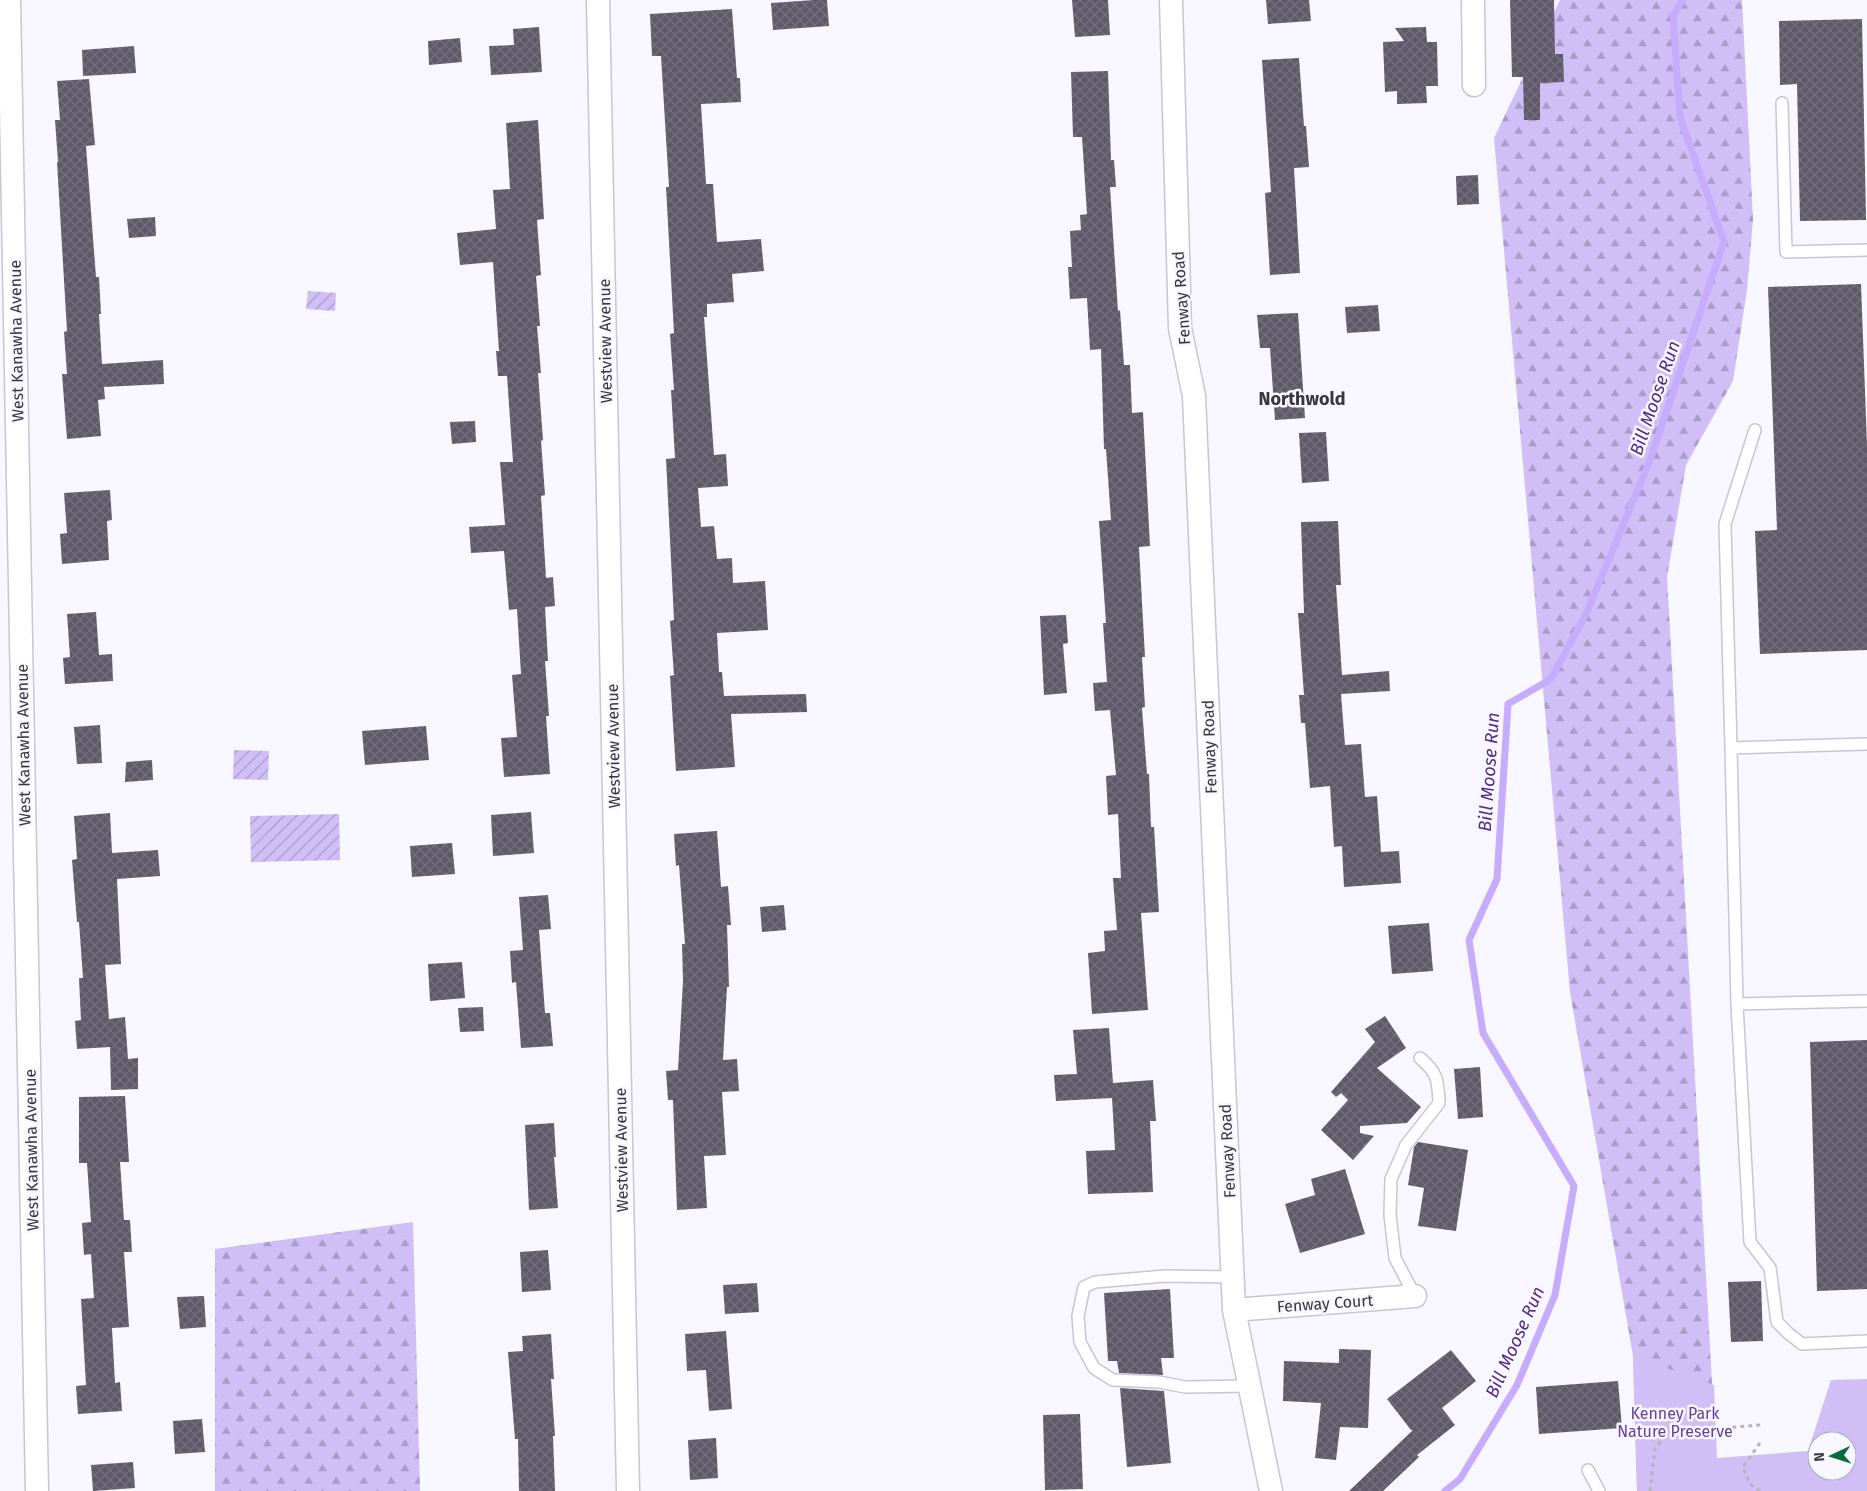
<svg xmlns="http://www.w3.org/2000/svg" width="1867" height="1491" font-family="'Fira Sans',sans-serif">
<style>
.forest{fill:url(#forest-firs)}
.park{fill:#cfbff6;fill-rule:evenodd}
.garden{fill:url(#garden-furrows)}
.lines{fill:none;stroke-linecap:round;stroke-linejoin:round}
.stream{stroke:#c6acfc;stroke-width:7}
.building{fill:url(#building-cross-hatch)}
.service-casing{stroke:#c9c4d6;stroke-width:14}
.minor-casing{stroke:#c9c4d6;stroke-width:25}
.path{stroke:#b6b4bc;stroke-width:3;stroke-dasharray:4 4;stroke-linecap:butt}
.service{stroke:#fff;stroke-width:11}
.minor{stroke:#fff;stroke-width:22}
.labels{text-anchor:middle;stroke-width:5;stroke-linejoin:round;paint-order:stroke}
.street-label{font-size:16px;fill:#39373e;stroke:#f8f6fe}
.park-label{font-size:16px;fill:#633f9b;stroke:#f8f6fe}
.water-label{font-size:18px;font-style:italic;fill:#512c87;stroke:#f8f6fe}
.neighbourhood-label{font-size:18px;font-weight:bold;fill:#39373e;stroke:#f8f6fe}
</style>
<defs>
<pattern id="forest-firs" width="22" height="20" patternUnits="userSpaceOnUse" patternTransform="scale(1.25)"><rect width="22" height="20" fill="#cfbff6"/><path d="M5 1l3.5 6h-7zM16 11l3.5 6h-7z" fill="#a99cc9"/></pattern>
<pattern id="garden-furrows" width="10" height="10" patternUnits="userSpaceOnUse" patternTransform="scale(1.25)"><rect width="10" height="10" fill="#cfbff6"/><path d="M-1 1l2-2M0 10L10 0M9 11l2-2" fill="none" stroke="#a99cc9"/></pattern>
<pattern id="building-cross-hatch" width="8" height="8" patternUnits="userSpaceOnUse" patternTransform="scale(1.25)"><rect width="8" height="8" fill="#5f5a6a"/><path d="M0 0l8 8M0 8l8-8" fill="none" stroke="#736f7c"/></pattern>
</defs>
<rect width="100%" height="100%" fill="#f8f6fe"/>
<!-- forest -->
<path class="forest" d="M 1560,0 L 1742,0 L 1753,220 L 1747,290 L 1733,381 L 1686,465 L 1667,577 L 1718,1491 L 1637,1491 L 1633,1356 L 1570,992 L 1494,138 Z
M 413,1222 L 420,1491 L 215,1491 L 215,1249 Z"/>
<!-- park -->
<path class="park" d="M 1633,1356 L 1714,1385 L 1717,1458 L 1808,1451 L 1831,1380 L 1867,1379 L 1867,1491 L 1637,1491 ZM 1817,1441 L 1847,1441 L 1847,1471 L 1817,1471 Z"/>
<!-- garden -->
<path class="garden" d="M 308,291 L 336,293 L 335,311 L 306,309 Z
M 234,750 L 269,751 L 268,780 L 233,779 Z
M 339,814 L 340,860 L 251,862 L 250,816 Z"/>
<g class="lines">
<!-- stream -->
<path class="stream" d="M 1445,1491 L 1460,1479 L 1517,1385 L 1555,1295 L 1574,1186 L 1483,1033 L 1469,940 L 1497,879 L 1508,704 L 1551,679 L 1587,612 L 1650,460 L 1724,242 L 1680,117 L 1673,16 L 1683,0"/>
</g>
<!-- building -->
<path class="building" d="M 814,0 L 827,0 L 829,26 L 773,30 L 771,3 Z
M 1072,0 L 1108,0 L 1110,35 L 1075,37 Z
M 1266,0 L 1309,0 L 1311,21 L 1268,24 Z
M 1510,0 L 1554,0 L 1555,54 L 1563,54 L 1564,82 L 1540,83 L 1540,120 L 1524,120 L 1523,77 L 1512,77 Z
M 732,9 L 737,78 L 740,78 L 741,102 L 701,104 L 706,184 L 713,184 L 717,242 L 761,239 L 764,271 L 732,274 L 734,302 L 707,304 L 707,317 L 704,317 L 714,455 L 726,454 L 728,486 L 698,488 L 701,527 L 714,526 L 717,559 L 732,558 L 733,583 L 765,581 L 768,630 L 717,633 L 719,672 L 722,672 L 724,696 L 806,694 L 807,712 L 731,714 L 735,767 L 676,771 L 670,676 L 674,675 L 670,621 L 674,620 L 666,459 L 675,458 L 671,390 L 674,390 L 670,334 L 674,333 L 666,187 L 669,187 L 661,56 L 652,56 L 650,14 Z
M 1862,19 L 1866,220 L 1800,221 L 1797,84 L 1780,85 L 1779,21 Z
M 539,27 L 542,72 L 491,75 L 489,46 L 514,45 L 513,29 Z
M 1426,27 L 1427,42 L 1437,42 L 1438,86 L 1426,86 L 1427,103 L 1397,104 L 1397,91 L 1385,92 L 1383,42 L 1404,41 L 1395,28 Z
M 460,38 L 462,62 L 429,65 L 428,41 Z
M 134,46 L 136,73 L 83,76 L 82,50 Z
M 1299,58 L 1304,126 L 1306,126 L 1309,167 L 1294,168 L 1300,273 L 1270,275 L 1265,193 L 1271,192 L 1262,60 Z
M 1108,71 L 1111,160 L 1114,160 L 1116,187 L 1110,187 L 1118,311 L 1120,310 L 1124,365 L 1130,365 L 1132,413 L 1143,412 L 1150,546 L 1139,547 L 1145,657 L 1142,657 L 1145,707 L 1142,708 L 1147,774 L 1149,774 L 1151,827 L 1154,827 L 1159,912 L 1141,913 L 1148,1010 L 1092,1014 L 1088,953 L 1105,951 L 1104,931 L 1117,930 L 1113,878 L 1121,878 L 1118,814 L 1108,815 L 1106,776 L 1116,775 L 1110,710 L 1095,711 L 1093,683 L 1107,682 L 1103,623 L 1106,623 L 1099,521 L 1111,520 L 1106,449 L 1104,449 L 1101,349 L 1090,350 L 1087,298 L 1070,299 L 1068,267 L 1072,267 L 1070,231 L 1081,230 L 1080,215 L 1087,214 L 1082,137 L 1073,137 L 1071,72 Z
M 89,79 L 95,145 L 86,146 L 96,277 L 99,277 L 101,314 L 99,314 L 102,364 L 163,360 L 164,384 L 104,387 L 105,399 L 98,400 L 101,436 L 67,439 L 62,374 L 67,374 L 64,332 L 67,331 L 57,162 L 58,162 L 55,120 L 60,120 L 57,81 Z
M 538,120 L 544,219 L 537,220 L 541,275 L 536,276 L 540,326 L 537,326 L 541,373 L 538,373 L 543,440 L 541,441 L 545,495 L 541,496 L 546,578 L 553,577 L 555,606 L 545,607 L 548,661 L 545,661 L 549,716 L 546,716 L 550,774 L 504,777 L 501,738 L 517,737 L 512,675 L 521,674 L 517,609 L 509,610 L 504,551 L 471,553 L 469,527 L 505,525 L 500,462 L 513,462 L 507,376 L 498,376 L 496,351 L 499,351 L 493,262 L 460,265 L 457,233 L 496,229 L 493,190 L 510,189 L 506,123 Z
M 1478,175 L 1479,204 L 1457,205 L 1456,176 Z
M 155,217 L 156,236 L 129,238 L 127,219 Z
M 1861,284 L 1867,445 L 1867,650 L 1760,654 L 1755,531 L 1777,530 L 1768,287 Z
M 1378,305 L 1380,331 L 1347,333 L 1345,307 Z
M 1298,313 L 1305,418 L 1275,420 L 1270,348 L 1260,348 L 1257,315 Z
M 475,421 L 476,442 L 452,444 L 450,422 Z
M 1326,432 L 1329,481 L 1302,483 L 1299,433 Z
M 110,490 L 112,520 L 107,521 L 109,560 L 62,564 L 60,534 L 67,533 L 64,493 Z
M 1338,521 L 1341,585 L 1336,585 L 1342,675 L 1389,671 L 1390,691 L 1341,694 L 1345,745 L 1361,744 L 1365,797 L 1377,796 L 1381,852 L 1399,851 L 1401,883 L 1344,887 L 1342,846 L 1334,847 L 1330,786 L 1310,788 L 1305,723 L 1301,723 L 1299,695 L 1304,695 L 1298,613 L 1304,613 L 1301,522 Z
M 96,612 L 99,655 L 112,654 L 113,681 L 65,684 L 63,658 L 70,657 L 67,614 Z
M 1066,615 L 1068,643 L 1063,644 L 1067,693 L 1044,695 L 1040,616 Z
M 100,725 L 102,763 L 77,764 L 74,727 Z
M 426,726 L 429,760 L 365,765 L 362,731 Z
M 152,760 L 153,780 L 125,782 L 126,762 Z
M 531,812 L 534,853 L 493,856 L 491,815 Z
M 110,813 L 112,853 L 158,850 L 160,876 L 117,879 L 121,964 L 105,965 L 109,1019 L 125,1017 L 128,1059 L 138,1058 L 138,1089 L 111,1090 L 110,1047 L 77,1049 L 75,1021 L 81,1020 L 79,978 L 83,978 L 79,922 L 77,922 L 72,860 L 77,859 L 74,816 Z
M 717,831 L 721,887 L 728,886 L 731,925 L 727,925 L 729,987 L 727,987 L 723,1060 L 737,1059 L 739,1091 L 722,1092 L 726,1155 L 704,1156 L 707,1208 L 677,1210 L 673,1100 L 668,1100 L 666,1071 L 678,1070 L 683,981 L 682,944 L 685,944 L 679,865 L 676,866 L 674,834 Z
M 452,843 L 455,874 L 412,877 L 410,846 Z
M 548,895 L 551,929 L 539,930 L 545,1013 L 550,1013 L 553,1046 L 521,1048 L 516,982 L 512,983 L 510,951 L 523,950 L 519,897 Z
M 784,905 L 786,930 L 762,932 L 760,907 Z
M 1429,923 L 1433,971 L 1392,974 L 1388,926 Z
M 462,962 L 465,998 L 430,1001 L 428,964 Z
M 483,1007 L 484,1031 L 460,1032 L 458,1008 Z
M 1385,1016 L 1406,1048 L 1377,1068 L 1421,1107 L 1407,1123 L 1360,1126 L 1360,1133 L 1374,1136 L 1353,1160 L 1321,1130 L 1348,1100 L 1341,1093 L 1336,1097 L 1331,1092 L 1375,1042 L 1365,1029 Z
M 1109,1028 L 1113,1083 L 1153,1080 L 1156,1121 L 1150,1121 L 1153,1192 L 1088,1194 L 1086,1151 L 1115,1150 L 1112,1098 L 1056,1101 L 1054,1075 L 1077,1074 L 1073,1030 Z
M 1867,1040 L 1867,1289 L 1817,1291 L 1810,1042 Z
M 1480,1067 L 1483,1117 L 1458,1119 L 1454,1069 Z
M 125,1096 L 129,1162 L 120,1162 L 124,1220 L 130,1220 L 132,1252 L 124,1252 L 129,1327 L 112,1328 L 115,1383 L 120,1382 L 122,1411 L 78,1414 L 76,1386 L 86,1385 L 81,1299 L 94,1298 L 91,1254 L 84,1255 L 82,1223 L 91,1222 L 87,1163 L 79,1163 L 79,1097 Z
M 554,1123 L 556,1157 L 554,1157 L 558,1208 L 529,1210 L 525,1125 Z
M 1418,1142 L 1468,1150 L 1456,1231 L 1418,1226 L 1424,1188 L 1408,1185 L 1414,1147 Z
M 1345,1169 L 1365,1234 L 1300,1253 L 1285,1204 L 1315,1195 L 1311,1179 Z
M 548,1250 L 551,1290 L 522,1292 L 520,1252 Z
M 1761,1281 L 1763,1341 L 1731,1342 L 1728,1282 Z
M 757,1283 L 759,1312 L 725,1314 L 723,1285 Z
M 1170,1289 L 1174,1358 L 1161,1358 L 1163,1375 L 1119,1373 L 1117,1361 L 1108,1361 L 1104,1293 Z
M 204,1296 L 206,1327 L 180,1329 L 177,1297 Z
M 726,1331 L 732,1409 L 709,1411 L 706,1370 L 687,1371 L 685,1334 Z
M 551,1334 L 554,1379 L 551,1379 L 555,1436 L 553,1436 L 555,1491 L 519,1491 L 518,1439 L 515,1439 L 508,1352 L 523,1351 L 522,1336 Z
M 1339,1349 L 1371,1350 L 1368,1428 L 1340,1427 L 1336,1460 L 1315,1458 L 1321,1403 L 1283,1401 L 1284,1361 L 1339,1363 Z
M 1451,1350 L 1476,1381 L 1442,1408 L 1455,1425 L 1417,1455 L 1419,1457 L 1383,1491 L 1349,1491 L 1413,1430 L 1411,1430 L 1387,1399 Z
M 1618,1381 L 1622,1428 L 1539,1434 L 1536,1387 Z
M 1120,1388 L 1164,1391 L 1171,1463 L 1127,1467 Z
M 1080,1414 L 1083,1489 L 1045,1490 L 1043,1415 Z
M 202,1419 L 205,1452 L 175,1454 L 173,1421 Z
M 716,1438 L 718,1478 L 690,1480 L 688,1440 Z
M 133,1462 L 135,1488 L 93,1491 L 91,1465 Z"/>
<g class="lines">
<defs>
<path id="service" d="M 1782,103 L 1786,252 L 1867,250
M 1867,744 L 1731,748 L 1737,1004 L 1867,1001
M 1731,748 L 1725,524 L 1755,430
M 1737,1004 L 1750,1242 L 1770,1268 L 1777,1322 L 1788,1333 L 1802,1344 L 1867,1341
M 1233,1277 L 1165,1276 L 1095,1282 L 1084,1287 L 1078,1316 L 1080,1342 L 1094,1368 L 1113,1380 L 1159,1382 L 1185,1387 L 1250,1386
M 1415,1296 L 1395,1258 L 1390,1215 L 1391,1179 L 1406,1145 L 1439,1103 C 1438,1081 1438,1073 1420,1058
M 1588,1470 L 1599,1491"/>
<path id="minor" d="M 9,0 L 37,1491
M 598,0 L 628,1491
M 1171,0 L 1180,328 L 1194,396 L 1234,1310 L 1271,1491
M 1473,0 L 1474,85
M 1234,1310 L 1415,1296"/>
</defs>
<!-- service casing -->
<use href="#service" class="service-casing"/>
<!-- minor casing -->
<use href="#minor" class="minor-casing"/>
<!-- path -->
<path class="path" d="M 1650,1491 L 1655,1448 L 1669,1432 L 1761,1425
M 1760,1491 L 1750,1484 L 1743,1467 L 1762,1440"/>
<!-- service -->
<use href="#service" class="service"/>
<!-- minor -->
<use href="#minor" class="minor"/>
</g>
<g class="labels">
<!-- street labels -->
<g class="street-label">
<text transform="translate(1181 298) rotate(-94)" y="6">Fenway Road</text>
<text transform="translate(16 341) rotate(-91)" y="6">West Kanawha Avenue</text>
<text transform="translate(605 341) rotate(-91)" y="6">Westview Avenue</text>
<text transform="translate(23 745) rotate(-91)" y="6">West Kanawha Avenue</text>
<text transform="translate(613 746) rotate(-91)" y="6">Westview Avenue</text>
<text transform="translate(1209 747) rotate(-92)" y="6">Fenway Road</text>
<text transform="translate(31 1150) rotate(-91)" y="6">West Kanawha Avenue</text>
<text transform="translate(621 1150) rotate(-91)" y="6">Westview Avenue</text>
<text transform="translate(1227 1151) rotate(-93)" y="6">Fenway Road</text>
<text transform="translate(1325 1303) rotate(-4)" y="6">Fenway Court</text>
</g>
<!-- park labels -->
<g class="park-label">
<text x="1675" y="1419">Kenney Park<tspan x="1675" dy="18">Nature Preserve</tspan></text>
</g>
<!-- water labels -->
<g class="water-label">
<text transform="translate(1655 398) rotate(-71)" y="6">Bill Moose Run</text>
<text transform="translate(1489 772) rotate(-86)" y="6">Bill Moose Run</text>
<text transform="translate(1515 1342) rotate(-66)" y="6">Bill Moose Run</text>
</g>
<!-- neighbourhood labels -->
<g class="neighbourhood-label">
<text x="1302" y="405">Northwold</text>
</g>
</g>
<!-- north arrow -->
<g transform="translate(1832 1456) rotate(266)"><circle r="24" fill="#f8f6fe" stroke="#acaab1"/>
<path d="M0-4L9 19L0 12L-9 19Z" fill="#0c6a3e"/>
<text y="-8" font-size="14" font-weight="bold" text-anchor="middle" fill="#39373e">N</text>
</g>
</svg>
